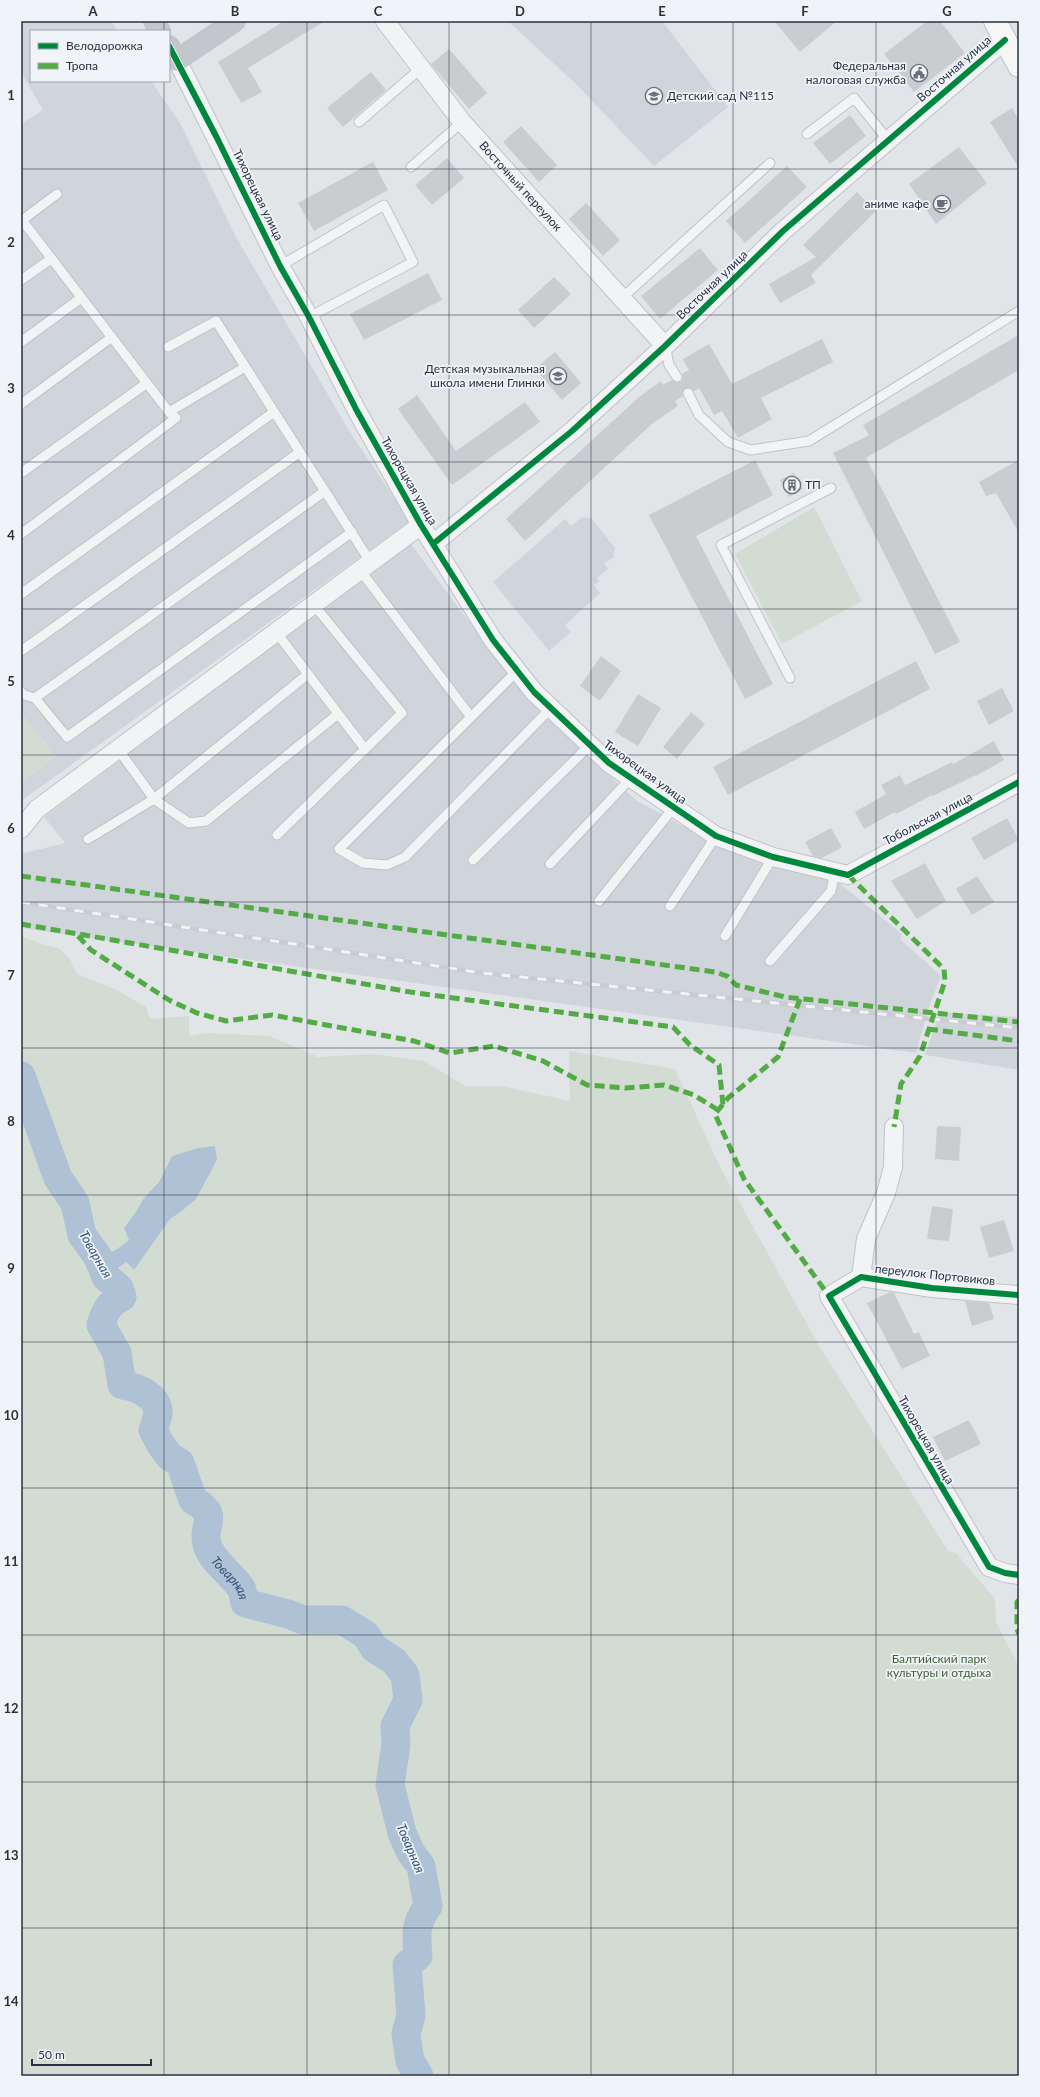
<svg xmlns="http://www.w3.org/2000/svg" width="1040" height="2097" font-family="Lato,sans-serif">
<style>
.built{fill:#d0d4db}
.green{fill:#d3dcd3;fill-rule:evenodd}
.water{fill:#afc1d4}
.lines{fill:none;stroke-linecap:round;stroke-linejoin:round}
.river{stroke:#afc1d4;stroke-width:29}
.building{fill:#cacdd0}
.lane-casing{stroke:#c0c3c6;stroke-width:11}
.street-casing{stroke:#c0c3c6;stroke-width:20}
.primary-casing{stroke:#bec2c6;stroke-width:24}
.lane{stroke:#f2f3f4;stroke-width:9}
.street{stroke:#f2f3f4;stroke-width:18}
.secondary{stroke:#c3c6ca;stroke-width:22}
.primary{stroke:#f6f6f7;stroke-width:22}
.rail-casing{stroke:#cbcccf;stroke-width:4.5}
.rail{stroke:#f0f3f7;stroke-width:3;stroke-dasharray:9;stroke-linecap:butt}
.quiet{stroke:#53ab46;stroke-width:5;stroke-dasharray:10 5;stroke-linecap:butt}
.cycleway-casing{stroke:#f0f3f7;stroke-width:8}
.cycleway{stroke:#00873e;stroke-width:6}
.grid{fill:none;stroke:#283142;stroke-width:1;stroke-opacity:0.55}
.labels{text-anchor:middle;stroke-width:3.5;stroke-linejoin:round;paint-order:stroke}
.poi-label{font-size:12px;fill:#283142;stroke:#f0f3f7;text-anchor:end}
.street-label{font-size:12px;fill:#283142;stroke:#f0f3f7}
.park-label{font-size:12px;fill:#3c5f34;stroke:#f0f3f7}
.water-label{font-size:13px;font-style:italic;fill:#2f5079;stroke:#f0f3f7}
.neatline{fill:none;stroke:#283142;stroke-width:1.5}
.grid-label{font-size:13px;text-anchor:middle;font-weight:bold;fill:#283142}
</style>
<rect width="100%" height="100%" fill="#e2e5e8"/>
<!-- built -->
<path class="built" d="M 21,21 L 111,21 L 118,31 L 31,31 L 31,81 L 151,81 L 180,123 L 236,237 L 351,434 L 410,521 L 21,801 L 21,782 L 56,756 L 21,713 L 21,124 L 43,110 L 21,72 Z
M 508,21 L 662,21 L 728,107 L 654,166 L 577,85 Z
M 582,517 L 591,518 L 615,548 L 613,558 L 604,563 L 608,569 L 597,578 L 599,581 L 594,585 L 600,593 L 565,625 L 571,632 L 549,651 L 493,582 L 565,519 L 571,526 Z
M 410,543 L 527,699 L 637,801 L 722,847 L 801,873 L 838,882 L 902,934 L 900,939 L 941,976 L 929,1007 L 916,1053 L 21,928 L 21,854 L 65,843 L 44,817 Z
M 940,1012 L 1019,1017 L 1019,1070 L 925,1055 Z"/>
<!-- green -->
<path class="green" d="M 814,507 L 862,601 L 782,644 L 735,554 Z
M 21,713 L 56,756 L 21,782 Z
M 21,936 L 45,945 L 59,948 L 70,959 L 77,974 L 117,990 L 146,1007 L 150,1019 L 189,1016 L 189,1036 L 206,1033 L 270,1036 L 318,1057 L 372,1054 L 424,1061 L 465,1086 L 501,1086 L 570,1101 L 569,1051 L 675,1069 L 720,1167 L 818,1344 L 948,1551 L 956,1553 L 995,1599 L 996,1622 L 1019,1667 L 1019,2076 L 21,2076 ZM 172,1156 L 217,1160 L 196,1199 L 182,1211 L 170,1219 L 134,1270 L 126,1262 L 106,1277 L 98,1257 L 117,1249 L 129,1240 L 124,1228 L 136,1212 L 144,1198 L 159,1182 Z"/>
<!-- water -->
<path class="water" d="M 215,1146 L 217,1160 L 196,1199 L 182,1211 L 170,1219 L 134,1270 L 126,1262 L 106,1277 L 95,1276 L 86,1265 L 117,1249 L 129,1240 L 124,1228 L 136,1212 L 144,1198 L 159,1182 L 172,1156 L 198,1148 Z"/>
<g class="lines">
<!-- river -->
<path class="river" id="s1" d="M 21,1076 L 58,1178 L 75,1203 L 82,1235 L 98,1257 L 106,1277 L 119,1288 L 122,1297 C 108,1304 105,1311 101,1325 L 117,1353 L 122,1385 C 137,1387 159,1396 158,1414 C 157,1419 155,1425 153,1430 L 161,1445 L 170,1457 L 180,1463 L 193,1500 C 222,1516 201,1524 207,1544 C 212,1562 231,1573 241,1588 C 243,1592 244,1598 245,1603 L 288,1614 L 303,1620 L 342,1620 L 366,1635 L 374,1648 L 394,1661 L 405,1675 L 408,1700 L 395,1726 L 396,1744 L 390,1785 L 402,1833 L 411,1853 L 421,1866 L 428,1906 C 415,1924 416,1934 418,1956 L 407,1965 L 411,2015 L 406,2034 L 410,2061 L 419,2076"/>
</g>
<!-- building -->
<path class="building" d="M 284,21 L 325,21 L 248,68 L 262,92 L 241,103 L 218,62 Z
M 774,21 L 837,21 L 800,52 Z
M 927,21 L 940,21 L 965,53 L 914,92 L 884,54 Z
M 449,49 L 487,93 L 469,109 L 431,64 Z
M 371,72 L 386,90 L 343,127 L 327,108 Z
M 1012,108 L 1019,120 L 1019,168 L 990,122 Z
M 850,115 L 866,136 L 830,164 L 813,143 Z
M 521,126 L 557,165 L 539,182 L 503,142 Z
M 959,147 L 987,183 L 936,224 L 909,184 Z
M 447,158 L 464,178 L 432,205 L 415,185 Z
M 373,162 L 388,190 L 314,231 L 298,203 Z
M 787,166 L 807,187 L 745,243 L 726,221 Z
M 857,192 L 876,211 L 811,275 L 816,283 L 780,303 L 769,284 L 816,257 L 803,245 Z
M 586,203 L 620,240 L 603,256 L 569,219 Z
M 700,248 L 718,270 L 660,319 L 641,296 Z
M 428,273 L 442,300 L 364,340 L 350,314 Z
M 554,277 L 571,294 L 534,328 L 518,310 Z
M 1019,335 L 1019,370 L 866,458 L 960,642 L 935,654 L 833,453 L 869,435 L 863,425 Z
M 822,339 L 833,362 L 761,398 L 772,419 L 738,438 L 722,411 L 714,415 L 699,388 L 694,391 L 691,388 L 686,388 L 682,392 L 683,396 L 675,401 L 678,406 L 653,423 L 525,541 L 506,519 L 639,397 L 661,381 L 663,385 L 672,380 L 675,382 L 681,382 L 683,377 L 682,374 L 689,370 L 683,359 L 709,344 L 732,384 Z
M 555,352 L 581,383 L 562,400 L 535,369 Z
M 417,395 L 456,451 L 525,402 L 540,422 L 452,485 L 398,409 Z
M 755,460 L 773,495 L 696,536 L 773,684 L 745,699 L 649,515 Z
M 1019,460 L 1019,533 L 996,493 L 986,496 L 979,482 Z
M 794,473 L 803,489 L 789,497 L 780,480 Z
M 601,656 L 621,671 L 600,701 L 580,686 Z
M 916,661 L 930,689 L 728,795 L 713,767 Z
M 1002,688 L 1014,711 L 989,725 L 977,701 Z
M 638,694 L 661,708 L 638,746 L 615,732 Z
M 691,712 L 705,724 L 677,759 L 663,747 Z
M 994,741 L 1004,760 L 976,776 L 976,775 L 933,796 L 932,795 L 896,814 L 895,812 L 864,829 L 855,812 L 886,794 L 881,785 L 900,775 L 905,785 L 952,762 L 953,764 Z
M 1007,818 L 1019,840 L 984,860 L 971,838 Z
M 831,828 L 842,847 L 822,858 L 813,856 L 805,842 Z
M 925,863 L 946,901 L 917,919 L 891,881 Z
M 977,876 L 994,902 L 972,915 L 956,889 Z
M 937,1126 L 961,1127 L 959,1161 L 935,1159 Z
M 932,1206 L 953,1209 L 949,1241 L 927,1239 Z
M 1004,1220 L 1014,1251 L 989,1258 L 980,1227 Z
M 890,1292 L 894,1293 L 914,1334 L 919,1332 L 930,1356 L 902,1369 L 867,1303 Z
M 965,1301 L 989,1303 L 994,1319 L 972,1326 Z
M 969,1420 L 981,1444 L 945,1461 L 933,1437 Z"/>
<g class="lines">
<defs>
<path id="lane" d="M 359,122 L 421,68
M 807,134 L 854,98 L 888,140
M 411,167 L 462,122
M 22,220 L 169,412 L 245,367
M 21,221 L 57,194
M 280,266 L 384,205 L 413,262 L 309,317
M 21,280 L 51,259
M 622,298 L 770,163
M 21,342 L 81,298
M 665,346 L 669,365 L 677,377
M 168,347 L 216,321 L 371,563
M 688,393 L 699,415 L 728,442 L 751,450 L 809,441 L 1019,311
M 21,404 L 112,337
M 21,473 L 147,383
M 21,534 L 176,418 L 169,412
M 360,570 L 471,717
M 21,594 L 274,412
M 276,632 L 365,749
M 21,651 L 300,452
M 517,671 L 339,849 L 363,863 L 387,865 L 405,857 L 551,708
M 790,678 L 721,545 L 831,488
M 21,692 L 24,695 L 35,698 L 67,737 L 352,532
M 35,698 L 325,491
M 118,749 L 154,799 L 308,674
M 277,835 L 402,713 L 314,605
M 88,839 L 154,799 L 189,823 L 206,821 L 338,714
M 473,860 L 590,745
M 550,864 L 631,778
M 599,901 L 674,807
M 670,906 L 716,836
M 725,936 L 773,857
M 770,961 L 831,891 L 835,872"/>
<g id="street">
<path id="s2" d="M 385,21 L 462,122 L 665,346"/>
<path d="M 177,60 L 280,266 L 309,317 L 357,411 L 421,525 L 493,640 L 534,692 L 609,763 L 716,836 L 773,857 L 848,875 L 1019,782"/>
<path d="M 433,544 L 572,431 L 665,346 L 783,231 L 1005,40"/>
<path d="M 21,829 L 37,809 L 421,525"/>
<path d="M 861,1277 L 866,1239 L 886,1193 L 893,1167 L 894,1127"/>
<path d="M 1019,1295 L 932,1288 L 861,1277 L 829,1296 L 989,1567 L 1005,1573 L 1019,1575"/>
</g>
<path id="primary" d="M 995,21 L 1019,66"/>
</defs>
<!-- lane casing -->
<use href="#lane" class="lane-casing"/>
<!-- street casing -->
<use href="#street" class="street-casing"/>
<!-- primary casing -->
<use href="#primary" class="primary-casing"/>
<!-- lane -->
<use href="#lane" class="lane"/>
<!-- street -->
<use href="#street" class="street"/>
<!-- secondary -->
<path class="secondary" d="M 154,21 L 160,31
M 169,46 L 177,60 L 235,21"/>
<!-- primary -->
<use href="#primary" class="primary"/>
<defs>
<path id="rail" d="M 21,902 L 482,973 L 1019,1028"/>
</defs>
<!-- rail casing -->
<use href="#rail" class="rail-casing"/>
<!-- rail -->
<use href="#rail" class="rail"/>
<!-- quiet -->
<path class="quiet" d="M 848,875 L 944,969 L 945,981 L 920,1056 L 901,1084 L 894,1127
M 21,876 L 715,972 L 727,976 L 736,985 L 785,997 L 1019,1022
M 21,924 L 416,993 L 673,1027 L 690,1045 L 719,1065 L 723,1105
M 78,936 L 91,950 L 169,1000 L 197,1013 L 226,1021 L 272,1015 L 414,1041 L 450,1053 L 494,1046 L 543,1061 L 587,1085 L 626,1088 L 664,1085 L 694,1095 L 718,1110
M 800,999 L 778,1057 L 728,1098 L 715,1114 L 744,1179 L 829,1296
M 928,1029 L 1019,1041
M 1019,1600 L 1017,1602 L 1017,1629 L 1019,1634"/>
<defs>
<path id="cycleway" d="M 169,46 L 217,138 L 280,266 L 309,317 L 357,411 L 421,525 L 493,640 L 534,692 L 609,763 L 716,836 L 773,857 L 848,875 L 1019,782
M 433,544 L 572,431 L 665,346 L 783,231 L 1005,40
M 1019,1295 L 932,1288 L 861,1277 L 829,1296 L 989,1567 L 1005,1573 L 1019,1575"/>
</defs>
<!-- cycleway casing -->
<use href="#cycleway" class="cycleway-casing"/>
<!-- cycleway -->
<use href="#cycleway" class="cycleway"/>
</g>
<!-- grid -->
<path class="grid" d="M 164,21 L 164,31M 307,21 L 307,2076M 449,21 L 449,2076M 591,21 L 591,2076M 733,21 L 733,2076M 876,21 L 876,2076M 164,81 L 164,2076M 21,169 L 1019,169M 21,315 L 1019,315M 21,462 L 1019,462M 21,609 L 1019,609M 21,755 L 1019,755M 21,902 L 1019,902M 21,1048 L 1019,1048M 21,1195 L 1019,1195M 21,1342 L 1019,1342M 21,1488 L 1019,1488M 21,1635 L 1019,1635M 21,1782 L 1019,1782M 21,1928 L 1019,1928"/>
<!-- icons -->
<defs>
<symbol id="civic-ring" viewBox="-11 -11 22 22"><circle r="9.5" fill="#f0f3f7" stroke="#69707c" stroke-width="1.5"/><path d="M-.6-6.5H3V-4.5H.6V-3L4-1V1h2V6H-6V1h2V-1L-.6-3ZM-1.2 2.5V6h2.4V2.5Z" fill="#69707c"/></symbol>
<symbol id="school-ring" viewBox="-11 -11 22 22"><circle r="9.5" fill="#f0f3f7" stroke="#69707c" stroke-width="1.5"/><path d="M0-5L7-2L0 1L-7-2ZM-4 1L0 2.5L4 1V4Q0 6-4 4Z" fill="#69707c"/></symbol>
<symbol id="cafe-ring" viewBox="-11 -11 22 22"><circle r="9.5" fill="#f0f3f7" stroke="#69707c" stroke-width="1.5"/><path d="M-5.5-4.5H6V0H3Q3 3.5 0 3.5H-2.5Q-5.5 3.5-5.5 0ZM3-3.2v2h1.7v-2ZM-6 4.5H4V6H-6Z" fill="#69707c"/></symbol>
<symbol id="building-ring" viewBox="-11 -11 22 22"><circle r="9.5" fill="#f0f3f7" stroke="#69707c" stroke-width="1.5"/><path d="M-4-6H4V6H1V3H-1V6H-4ZM-2.5-4.3h1.7v1.8h-1.7ZM.8-4.3h1.7v1.8H.8ZM-2.5-1h1.7V.8h-1.7ZM.8-1h1.7V.8H.8Z" fill="#69707c"/></symbol>
</defs>
<g fill-rule="evenodd">
<use href="#civic-ring" x="909" y="63" width="20" height="20"/>
<use href="#school-ring" x="644" y="86" width="20" height="20"/>
<use href="#cafe-ring" x="932" y="194" width="20" height="20"/>
<use href="#school-ring" x="548" y="366" width="20" height="20"/>
<use href="#building-ring" x="782" y="475" width="20" height="20"/>
</g>
<g class="labels">
<!-- poi labels -->
<g class="poi-label">
<text x="906" y="70">Федеральная<tspan x="906" dy="14">налоговая служба</tspan></text>
<text x="667" y="100" text-anchor="start">Детский сад №115</text>
<text x="929" y="208">аниме кафе</text>
<text x="545" y="373">Детская музыкальная<tspan x="545" dy="14">школа имени Глинки</tspan></text>
<text x="805" y="489" text-anchor="start">ТП</text>
</g>
<!-- street labels -->
<g class="street-label">
<text transform="translate(954 69) rotate(-41)" y="4">Восточная улица</text>
<text dy="4" stroke="none"><textPath href="#s2" startOffset="214">Восточный переулок</textPath></text>
<text transform="translate(258 195) rotate(64)" y="4">Тихорецкая улица</text>
<text transform="translate(712 285) rotate(-44)" y="4">Восточная улица</text>
<text transform="translate(409 481) rotate(60)" y="4">Тихорецкая улица</text>
<text transform="translate(645 772) rotate(36)" y="4">Тихорецкая улица</text>
<text transform="translate(928 819) rotate(-28)" y="4">Тобольская улица</text>
<text transform="translate(935 1275) rotate(6)" y="4">переулок Портовиков</text>
<text transform="translate(926 1440) rotate(60)" y="4">Тихорецкая улица</text>
</g>
<!-- park labels -->
<g class="park-label">
<text x="939" y="1663">Балтийский парк<tspan x="939" dy="14">культуры и отдыха</tspan></text>
</g>
<!-- water labels -->
<g class="water-label">
<text transform="translate(96 1254) rotate(60)" y="5">Товарная</text>
<text dy="5" stroke="none"><textPath href="#s1" startOffset="591">Товарная</textPath></text>
<text transform="translate(411 1848) rotate(67)" y="5">Товарная</text>
</g>
</g>
<!-- border -->
<rect width="1040" height="2097" fill="none" stroke="#f0f3f7" stroke-width="44"/>
<!-- legend -->
<rect x="30" y="30" width="140" height="52" fill="#f0f3f7" stroke="#a0a5af"/>
<rect x="38" y="43" width="20" height="6" fill="#00873e" stroke="#a0a5af"/>
<text x="66" y="50" font-size="12" fill="#283142">Велодорожка</text>
<rect x="38" y="63" width="20" height="6" fill="#53ab46" stroke="#a0a5af"/>
<text x="66" y="70" font-size="12" fill="#283142">Тропа</text>
<!-- scale -->
<path d="M32 2059v6h119v-6" fill="none" stroke="#283142" stroke-width="2"/>
<text x="38" y="2059" font-size="12" fill="#283142" stroke="#f0f3f7" stroke-width="3" paint-order="stroke">50 m</text>
<rect x="22" y="22" width="996" height="2053" class="neatline"/>
<g class="grid-label">
<text x="93" y="16">A</text>
<text x="235" y="16">B</text>
<text x="378" y="16">C</text>
<text x="520" y="16">D</text>
<text x="662" y="16">E</text>
<text x="805" y="16">F</text>
<text x="947" y="16">G</text>
<text x="11" y="100">1</text>
<text x="11" y="247">2</text>
<text x="11" y="393">3</text>
<text x="11" y="540">4</text>
<text x="11" y="686">5</text>
<text x="11" y="833">6</text>
<text x="11" y="980">7</text>
<text x="11" y="1126">8</text>
<text x="11" y="1273">9</text>
<text x="11" y="1420">10</text>
<text x="11" y="1566">11</text>
<text x="11" y="1713">12</text>
<text x="11" y="1860">13</text>
<text x="11" y="2006">14</text>
</g>
</svg>
